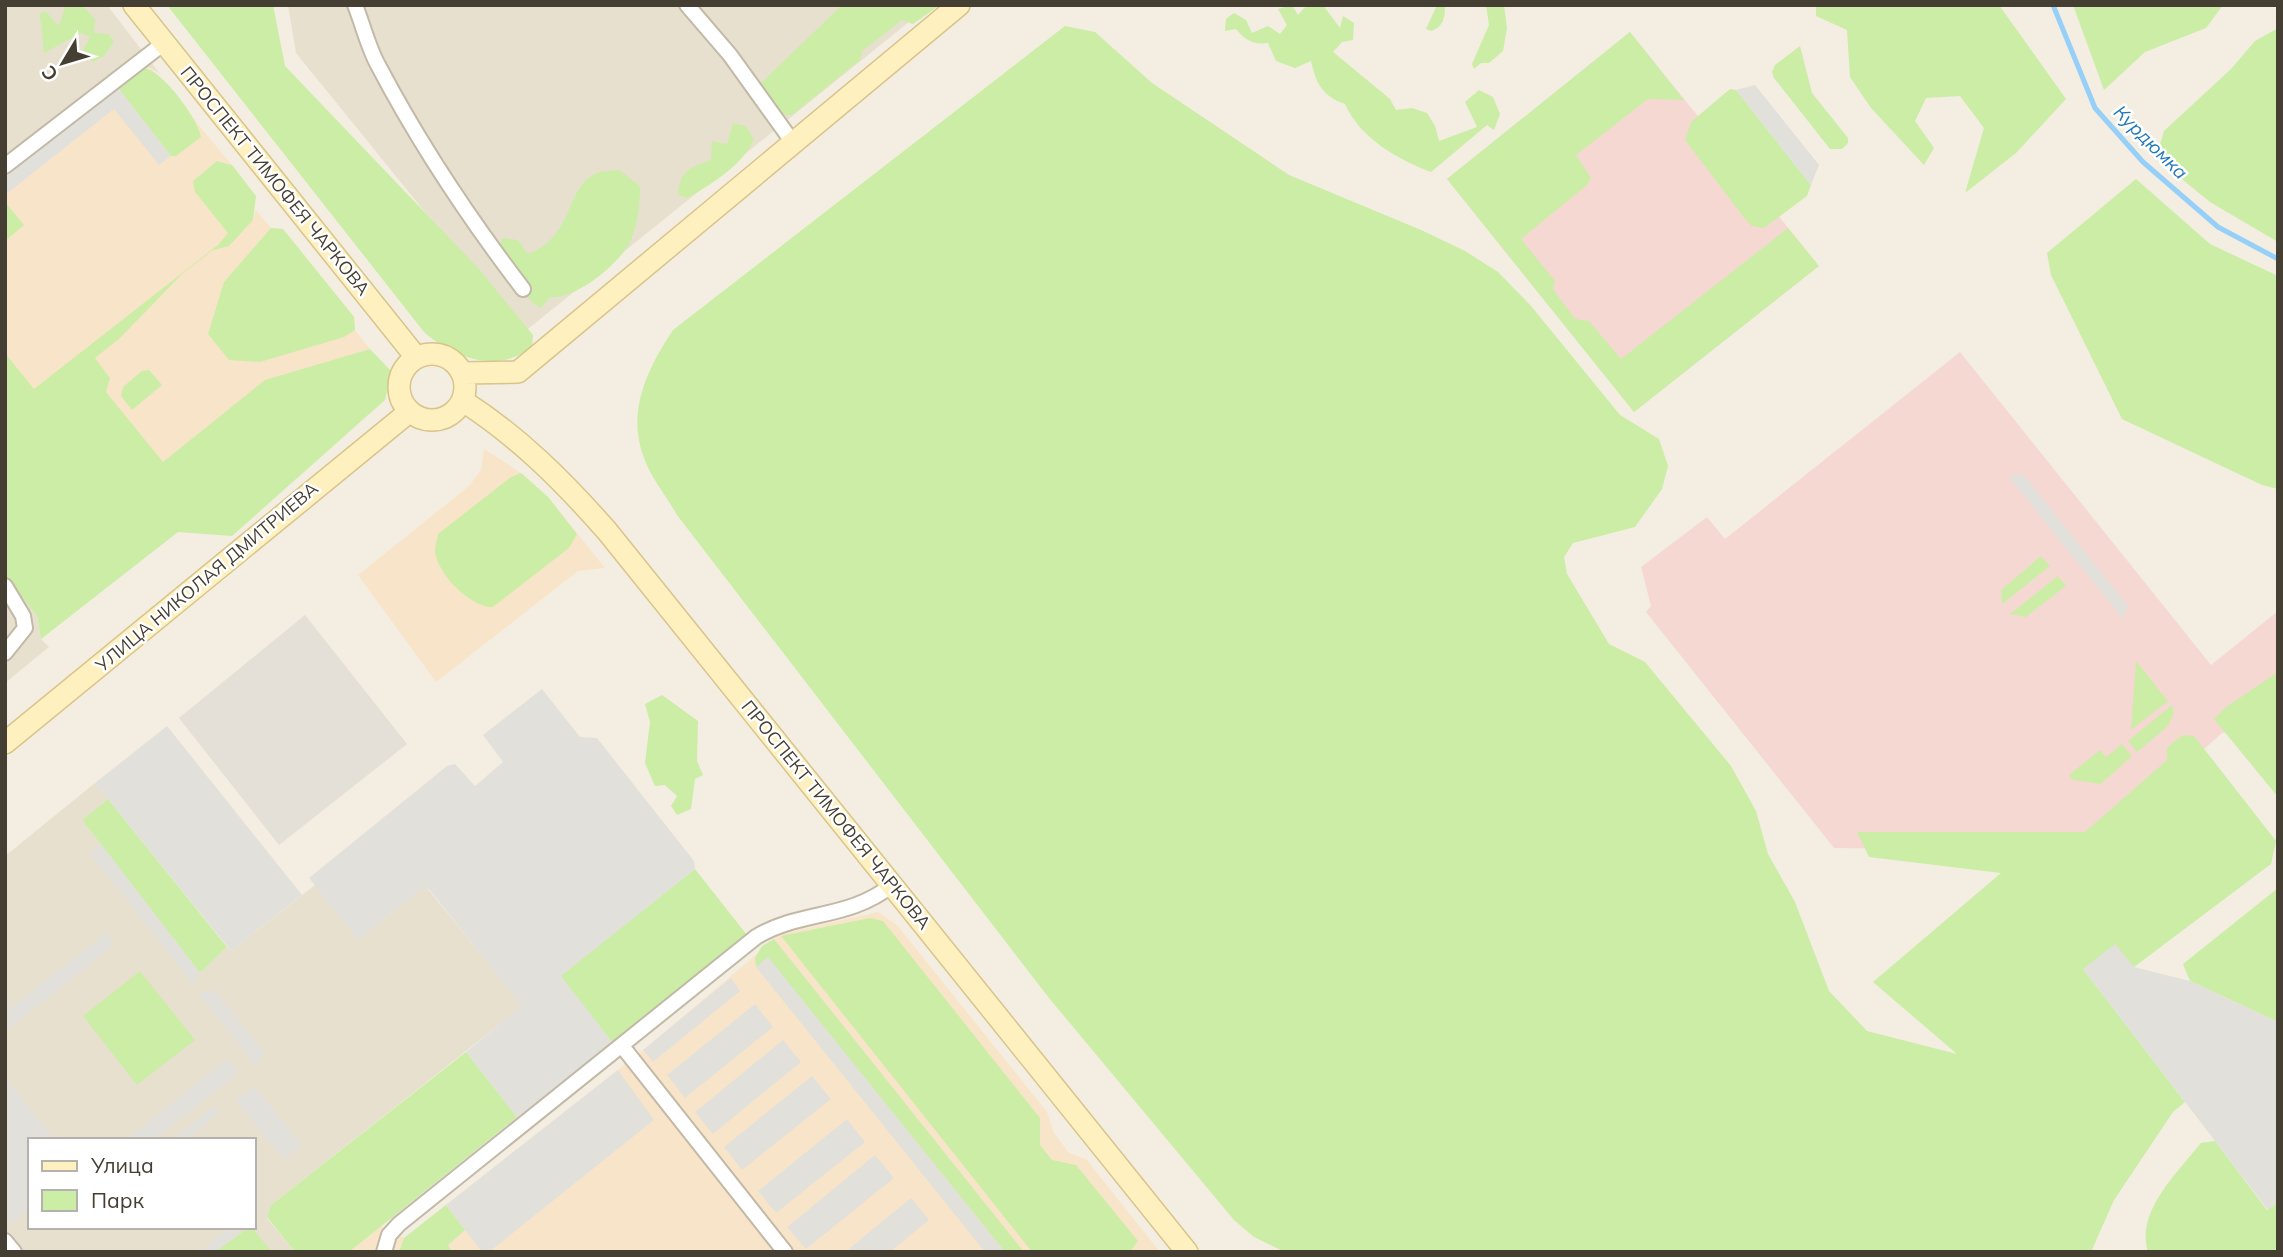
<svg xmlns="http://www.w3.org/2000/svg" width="2283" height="1257" font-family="Mulish,sans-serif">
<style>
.residential{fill:#e8e0cf;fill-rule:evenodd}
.commercial{fill:#f8e5c9}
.industrial{fill:#e4dfd7}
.medical{fill:#f6d8d3}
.green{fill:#cbeda5}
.parking{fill:#e2e0db}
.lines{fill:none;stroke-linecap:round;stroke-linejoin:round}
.stream{stroke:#96cff8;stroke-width:5}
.street-casing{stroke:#c2b9a6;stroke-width:18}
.secondary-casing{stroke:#d8c58b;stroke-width:24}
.street{stroke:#fff;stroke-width:14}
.secondary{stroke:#fff0bf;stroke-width:21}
.labels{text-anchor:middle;stroke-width:5;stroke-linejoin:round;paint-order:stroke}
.street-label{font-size:18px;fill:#453e32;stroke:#fff}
.water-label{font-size:19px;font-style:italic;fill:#2078bb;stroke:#fff}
</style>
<rect width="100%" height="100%" fill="#f3eee1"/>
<!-- residential -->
<path class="residential" d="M 5,5 L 107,5 L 160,74 L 151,68 L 143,68 L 5,177 Z
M 288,5 L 930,5 L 523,333 L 296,53 Z
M 5,576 L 37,616 L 41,639 L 49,647 L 5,683 Z
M 95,783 L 108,799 L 82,820 L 200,973 L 227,947 L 231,951 L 315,885 L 359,939 L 421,889 L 428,889 L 523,1006 L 271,1205 L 267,1218 L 295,1252 L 5,1252 L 5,856 ZM 30,1140 L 254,1140 L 254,1227 L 30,1227 Z"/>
<!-- commercial -->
<path class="commercial" d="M 151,68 L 232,165 L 221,161 L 195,192 L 229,233 L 214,249 L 253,220 L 256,210 L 271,228 L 283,229 L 354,317 L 355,330 L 370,349 L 314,366 L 143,528 L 5,353 L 5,177 Z
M 484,449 L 521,473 L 548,497 L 605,568 L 578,571 L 436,682 L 358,575 L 469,486 L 481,470 Z
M 878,912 L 897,925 L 1047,1112 L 1054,1133 L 1069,1153 L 1086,1159 L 1160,1252 L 349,1252 L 381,1226 L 404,1238 L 643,1050 L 781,934 Z"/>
<!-- industrial -->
<path class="industrial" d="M 305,615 L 407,744 L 279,845 L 179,718 Z"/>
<!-- medical -->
<path class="medical" d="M 1630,32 L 1819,266 L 1634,412 L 1447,179 Z
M 1960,352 L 2211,665 L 2278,611 L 2278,705 L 2234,732 L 2222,733 L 2090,851 L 1834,848 L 1646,612 L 1651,606 L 1641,567 L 1707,517 L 1725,539 Z"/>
<!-- green -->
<path class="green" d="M 66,5 L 82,5 L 95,19 L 94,33 L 108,34 L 114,42 L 104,56 L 93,62 L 83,50 L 90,37 L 81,33 L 44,53 C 43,43 42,24 39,14 L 45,11 L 59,26 Z
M 167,5 L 273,5 L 285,66 L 478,268 L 533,335 L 532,347 C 498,374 453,358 424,332 Z
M 842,5 L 940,5 L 913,24 L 902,20 L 862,51 L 860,60 L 792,115 L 774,114 L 757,87 Z
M 1292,5 L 1298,15 L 1307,5 L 1323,5 L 1340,28 L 1343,16 L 1354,23 L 1353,40 L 1342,42 L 1333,52 L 1390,99 L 1396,110 L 1412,108 L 1427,113 L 1435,126 L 1439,141 L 1477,127 L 1465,102 L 1479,90 L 1493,97 L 1500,114 L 1494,130 L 1487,125 L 1431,172 C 1397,159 1360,138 1345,104 C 1322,96 1316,83 1311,61 L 1295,68 L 1276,61 L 1268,43 C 1253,45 1245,40 1236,29 L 1225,31 L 1226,19 L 1234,13 L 1246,20 L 1252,33 L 1268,26 L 1280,34 L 1287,25 L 1278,9 Z
M 1437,5 L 1445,5 C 1445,18 1444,25 1432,31 L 1426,29 Z
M 1486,5 L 1504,5 L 1507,28 L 1503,51 L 1489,63 L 1481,63 L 1474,69 L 1472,64 L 1489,25 Z
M 1816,5 L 1999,5 L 2066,99 L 2016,153 L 1965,193 L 1984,128 L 1960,96 L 1926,98 L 1915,121 L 1934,148 L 1924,165 L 1871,108 L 1850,77 L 1847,30 L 1816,16 Z
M 2073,5 L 2223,5 L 2206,28 L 2145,52 L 2104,90 Z
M 1065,26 L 1095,32 L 1152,83 L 1289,175 L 1421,230 L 1465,251 L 1498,272 L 1531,306 L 1620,415 L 1659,439 L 1668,466 L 1662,489 L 1635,527 L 1573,543 L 1564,557 L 1567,574 L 1609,644 L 1645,662 L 1731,766 L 1756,811 L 1768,854 L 1795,902 L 1829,991 L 1867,1031 L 1957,1054 L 1873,982 L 2001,873 L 1869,857 L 1857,832 L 2085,832 L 2167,760 L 2167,747 L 2183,735 L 2194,736 L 2276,841 L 2271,864 L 2134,967 L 2083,969 L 2185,1102 L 2173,1112 L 2114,1200 L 2091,1252 L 1285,1252 L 1254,1237 L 1234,1220 L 1049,998 L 677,515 C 667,497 651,478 644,458 C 626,411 648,368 673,330 Z
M 2278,28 L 2278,242 L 2210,202 L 2156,158 L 2164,131 L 2231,69 L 2255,41 Z
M 1630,32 L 1684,100 L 1648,99 L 1576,155 L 1591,178 L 1587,185 L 1521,239 L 1555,281 L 1553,289 L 1575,319 L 1589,321 L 1621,359 L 1788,228 L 1819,266 L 1634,412 L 1447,179 Z
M 1800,46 L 1812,93 L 1848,138 L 1848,143 L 1842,149 L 1830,149 L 1774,78 L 1772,72 L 1775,65 Z
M 143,68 C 161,68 199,120 201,137 L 176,156 L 171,156 L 118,88 Z
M 1730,89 L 1736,90 L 1811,185 L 1807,196 L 1764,228 L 1752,226 L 1745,219 L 1685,140 L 1691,122 Z
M 733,123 L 746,126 L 754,140 C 739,168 714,182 688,198 L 678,195 C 679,171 690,168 711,160 L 712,141 L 727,144 Z
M 217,161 L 232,165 L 256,196 L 253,220 L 229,246 L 213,250 L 182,274 L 120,338 L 95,358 L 110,378 L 106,392 L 163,462 L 265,380 L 370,349 L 391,371 L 385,400 L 232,536 L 178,532 L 41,639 L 37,616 L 5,575 L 5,353 L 34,389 L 218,245 L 228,233 L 195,192 L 193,181 Z
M 619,170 L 640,186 C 640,205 638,222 631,240 C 622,262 574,301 550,297 L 541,308 C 523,297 519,288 517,267 L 510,265 L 499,253 L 502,238 L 518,240 L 528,254 C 574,238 565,186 597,173 C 604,171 613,171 619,170 Z
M 2136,179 L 2210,244 L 2278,276 L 2278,489 L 2262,485 L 2122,419 L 2051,275 L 2047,253 Z
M 5,202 L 24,225 L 5,241 Z
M 271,228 L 283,229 L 354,317 L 355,330 L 344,337 L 260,362 L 229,360 L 208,334 L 224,282 Z
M 149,370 L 162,385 L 132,410 L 121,396 L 123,387 L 142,371 Z
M 521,473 L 548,497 L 577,534 L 569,548 L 493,607 C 471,608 437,574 435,551 C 435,546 437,540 438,534 L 511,477 Z
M 2041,556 L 2050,566 L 2002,604 L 2001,590 Z
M 2058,576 L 2066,586 L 2026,617 L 2010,614 Z
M 2136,661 L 2168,701 L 2131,730 Z
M 2278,672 L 2278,797 L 2214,719 L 2226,707 Z
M 662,695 L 698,721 L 697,761 L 703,775 L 695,779 L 691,809 L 677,815 L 671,806 L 677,796 L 665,785 L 655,786 L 645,763 L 650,722 L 645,704 Z
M 2172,705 L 2174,713 L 2168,726 L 2137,752 L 2128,741 Z
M 2122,744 L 2132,756 L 2101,784 L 2073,780 L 2069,775 L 2100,750 L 2106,757 Z
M 108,799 L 227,947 L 200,973 L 82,820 Z
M 695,869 L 747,935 L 612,1042 L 560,976 Z
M 2278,888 L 2278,1022 L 2190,981 L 2183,964 Z
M 870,918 L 883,921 L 1040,1118 L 1040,1145 L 1052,1160 L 1076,1165 L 1138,1241 L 1130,1252 L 1032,1252 L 781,936 Z
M 774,939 L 1024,1252 L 1005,1252 L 768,958 L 756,967 L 755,958 L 762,946 Z
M 140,971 L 195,1040 L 137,1085 L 83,1016 Z
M 466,1052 L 517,1117 L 349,1252 L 295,1252 L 267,1217 L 271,1205 Z
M 2215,1141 L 2267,1210 L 2278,1202 L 2278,1252 L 2148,1252 C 2135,1212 2178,1172 2201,1143 Z
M 446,1205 L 465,1230 L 448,1245 L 452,1252 L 399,1252 L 404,1238 Z
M 247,1229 L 254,1230 L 272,1252 L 215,1252 Z"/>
<!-- parking -->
<path class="parking" d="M 1755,85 L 1819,165 L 1811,185 L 1736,90 Z
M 118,88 L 171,156 L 159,165 L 114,109 L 5,195 L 5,177 Z
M 2024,475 L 2128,606 L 2123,619 L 2008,476 Z
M 542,689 L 580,737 L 597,738 L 694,861 L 695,869 L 561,976 L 612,1042 L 517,1117 L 466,1052 L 522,1006 L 429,889 L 421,889 L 358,940 L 309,878 L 447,766 L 455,764 L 475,786 L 503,762 L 483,735 Z
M 167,726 L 302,895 L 231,951 L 95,783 Z
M 101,844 L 200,973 L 193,984 L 90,853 Z
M 106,933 L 115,944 L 5,1032 L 5,1013 Z
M 2115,944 L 2134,967 L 2190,981 L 2278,1022 L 2278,1202 L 2268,1210 L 2083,969 Z
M 768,957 L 1005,1252 L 985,1252 L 756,967 Z
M 731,978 L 740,991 L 653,1062 L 643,1050 Z
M 214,989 L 264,1053 L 256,1066 L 198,992 L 208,992 Z
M 755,1004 L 773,1027 L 685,1098 L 667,1075 Z
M 783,1040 L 801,1062 L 713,1134 L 695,1112 Z
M 228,1058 L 238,1073 L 153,1140 L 126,1140 Z
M 618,1070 L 654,1120 L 489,1252 L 482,1252 L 446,1205 Z
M 812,1076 L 831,1099 L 742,1170 L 724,1147 Z
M 5,1077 L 55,1140 L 30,1140 L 30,1208 L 10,1224 L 5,1219 Z
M 254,1086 L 302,1145 L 284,1160 L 236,1101 Z
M 214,1106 L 219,1113 L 186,1140 L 172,1140 Z
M 847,1119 L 865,1142 L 776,1213 L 758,1191 Z
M 875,1155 L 894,1178 L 806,1249 L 787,1227 Z
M 911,1198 L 929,1220 L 890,1252 L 845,1252 Z
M 228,1229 L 240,1232 L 215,1252 L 199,1252 Z"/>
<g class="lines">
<!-- stream -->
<path class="stream" d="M 2053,5 L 2095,108 L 2143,162 L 2218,227 L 2278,259"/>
<defs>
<path id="street" d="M 355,5 C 363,25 368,47 378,65 C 420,145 468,217 523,289
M 687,5 L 730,55 L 794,144
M 5,166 L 164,43
M 5,586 L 23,616 L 25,628 L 5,653
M 622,1046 L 785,1252
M 5,1241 L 14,1252
M 384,1252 L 389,1235 L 399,1224 L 756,937 C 801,910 848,920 892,885"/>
<path id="secondary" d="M 134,5 L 416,357
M399 387a33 33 0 1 1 66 0a33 33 0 1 1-66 0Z
M 463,373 L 518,372 L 959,5
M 463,401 C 519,437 563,481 607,531 L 1187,1252
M 5,743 L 409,412"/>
</defs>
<!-- street casing -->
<use href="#street" class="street-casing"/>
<!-- secondary casing -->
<use href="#secondary" class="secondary-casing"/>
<!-- street -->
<use href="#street" class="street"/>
<!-- secondary -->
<use href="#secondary" class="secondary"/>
</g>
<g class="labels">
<!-- street labels -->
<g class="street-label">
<text transform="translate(275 181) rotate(51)" y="6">ПРОСПЕКТ ТИМОФЕЯ ЧАРКОВА</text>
<text transform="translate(207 577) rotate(-40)" y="6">УЛИЦА НИКОЛАЯ ДМИТРИЕВА</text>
<text transform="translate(836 815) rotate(51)" y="6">ПРОСПЕКТ ТИМОФЕЯ ЧАРКОВА</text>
</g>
<!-- water labels -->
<g class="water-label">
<text transform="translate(2151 142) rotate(45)" y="7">Курдюмка</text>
</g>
</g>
<!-- border -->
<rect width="2283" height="1257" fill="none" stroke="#453e32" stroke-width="14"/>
<!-- legend -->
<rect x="28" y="1138" width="228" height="91" fill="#ffffff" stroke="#b5b2ad" stroke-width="2"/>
<rect x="42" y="1161" width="35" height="10" fill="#fff0bf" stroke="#b5b2ad" stroke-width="2"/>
<text x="91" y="1173" font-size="21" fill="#453e32">Улица</text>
<rect x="42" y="1190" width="35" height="21" fill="#cbeda5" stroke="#b5b2ad" stroke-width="2"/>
<text x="91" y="1208" font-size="21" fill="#453e32">Парк</text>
<!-- north arrow -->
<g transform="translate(63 63) rotate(232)" stroke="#ffffff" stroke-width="5" paint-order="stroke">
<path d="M0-5L12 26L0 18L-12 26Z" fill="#453e32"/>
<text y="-10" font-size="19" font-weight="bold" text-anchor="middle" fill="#453e32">С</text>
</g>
</svg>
